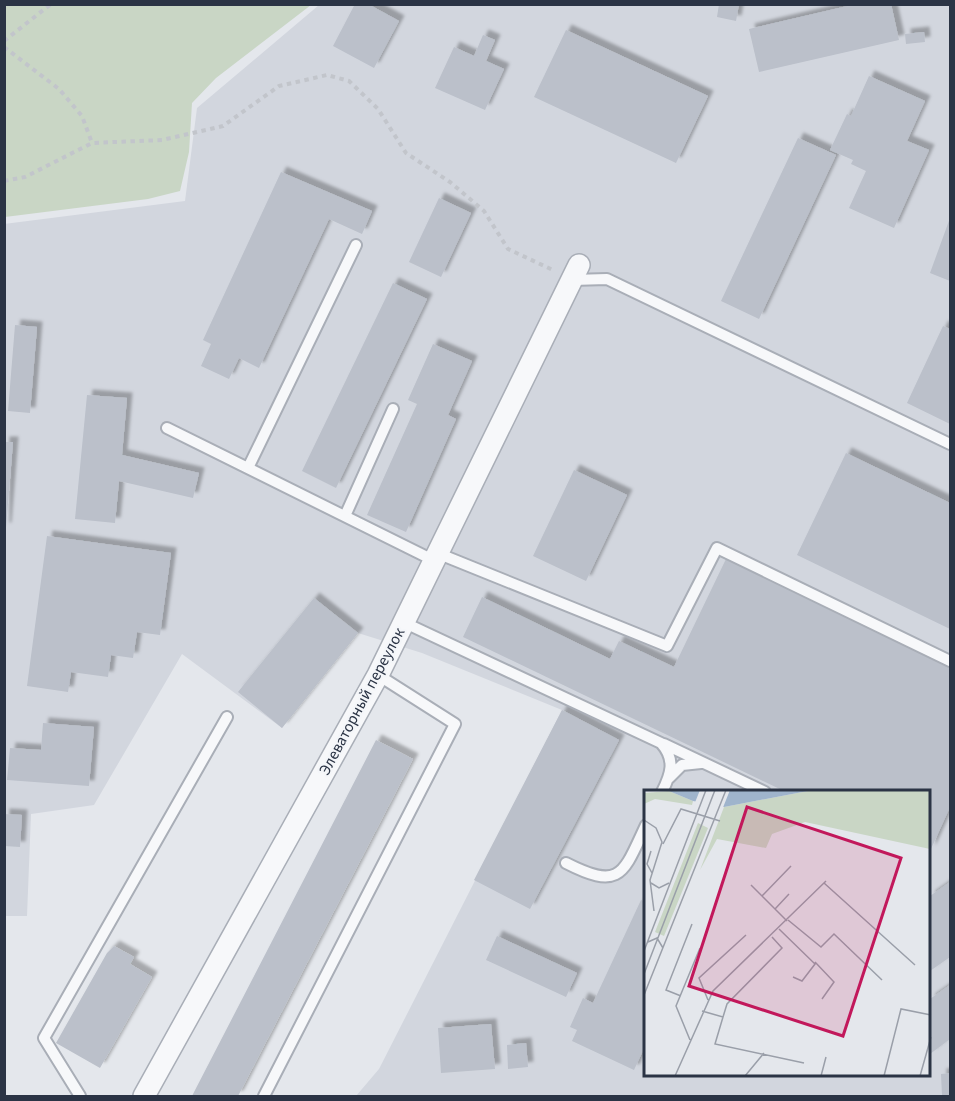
<svg xmlns="http://www.w3.org/2000/svg" width="955" height="1101" font-family="'Source Sans 3',sans-serif">
<style>
.built{fill:#d2d6de;fill-rule:evenodd}
.green{fill:#c9d6c5}
.building{fill:#bbc0ca;filter:url(#shadow)}
.lines{fill:none;stroke-linecap:round;stroke-linejoin:round}
.service-casing{stroke:#a9aeb7;stroke-width:14}
.minor-casing{stroke:#a9aeb7;stroke-width:24}
.path{stroke:#c2c5cb;stroke-width:4;stroke-dasharray:4.5 4.5;stroke-linecap:butt}
.service{stroke:#f7f8fa;stroke-width:10}
.minor{stroke:#f7f8fa;stroke-width:21}
.labels{text-anchor:middle;stroke-width:4.5;stroke-linejoin:round;paint-order:stroke}
.street-label{font-size:16px;fill:#2b3445;stroke:#f4f6f9}
.inset-road{fill:none;stroke:#9a9fa9;stroke-width:1.5}
.view{fill:#c2185b;fill-opacity:0.15;stroke:#c2185b;stroke-width:3}
.inset-edge{fill:none;stroke:#2b3445;stroke-width:3}
</style>
<defs>
<filter id="shadow"><feDropShadow dx="5.5" dy="-5.5" stdDeviation="1.5" flood-color="#0004"/></filter>
</defs>
<rect width="100%" height="100%" fill="#e4e7ec"/>
<!-- built -->
<path class="built" d="M 319,5 L 950,5 L 950,1096 L 356,1096 L 379,1069 L 562,710 L 422,653 L 358,633 L 282,728 L 182,654 L 94,805 L 31,814 L 27,916 L 5,916 L 4,224 L 185,201 L 197,108 ZM 646,792 L 930,792 L 930,1076 L 646,1076 Z"/>
<!-- green -->
<path class="green" d="M 4,5 L 5,4 L 311,5 L 216,78 L 192,103 L 189,152 L 180,191 L 148,199 L 5,217 Z"/>
<!-- building -->
<path class="building" d="M 355,4 L 368,4 L 399,21 L 374,68 L 333,46 Z
M 719,4 L 739,4 L 736,21 L 717,17 Z
M 856,4 L 891,4 L 899,40 L 759,72 L 749,29 Z
M 566,30 L 708,96 L 676,163 L 534,97 Z
M 924,32 L 925,42 L 906,44 L 905,34 Z
M 483,35 L 495,40 L 486,61 L 504,69 L 485,110 L 435,88 L 454,47 L 474,56 Z
M 869,76 L 925,101 L 907,141 L 929,150 L 894,228 L 849,208 L 866,171 L 851,164 L 853,160 L 830,150 L 847,114 L 851,116 Z
M 798,138 L 836,155 L 759,319 L 721,301 Z
M 281,172 L 372,211 L 362,234 L 329,219 L 259,368 L 239,358 L 229,379 L 201,366 L 211,344 L 203,340 Z
M 439,198 L 471,213 L 441,277 L 409,262 Z
M 950,218 L 950,281 L 930,273 Z
M 393,283 L 427,299 L 336,488 L 302,471 Z
M 15,325 L 37,327 L 30,413 L 8,411 Z
M 943,326 L 950,329 L 950,424 L 907,403 Z
M 433,344 L 472,361 L 448,415 L 456,419 L 406,532 L 367,515 L 417,404 L 408,400 Z
M 87,395 L 127,398 L 122,455 L 199,473 L 193,498 L 119,481 L 115,523 L 75,519 Z
M 4,442 L 13,442 L 6,528 L 4,528 Z
M 846,453 L 950,503 L 950,629 L 797,555 Z
M 574,470 L 627,495 L 586,581 L 533,556 Z
M 47,536 L 171,553 L 160,635 L 137,632 L 133,658 L 111,655 L 108,677 L 71,672 L 68,692 L 27,686 Z
M 726,559 L 950,667 L 950,807 L 930,851 L 930,792 L 786,792 L 463,637 L 482,597 L 610,659 L 619,641 L 674,667 Z
M 314,598 L 358,633 L 282,728 L 238,692 Z
M 562,710 L 619,740 L 530,909 L 474,880 Z
M 43,723 L 94,727 L 89,786 L 7,780 L 10,748 L 41,750 Z
M 376,740 L 413,759 L 238,1096 L 192,1096 Z
M 4,814 L 22,815 L 20,847 L 4,846 Z
M 950,882 L 950,957 L 930,971 L 930,896 Z
M 641,900 L 646,902 L 646,1044 L 634,1070 L 572,1041 L 577,1030 L 570,1027 L 583,998 L 593,1003 Z
M 497,936 L 577,973 L 566,997 L 486,960 Z
M 114,946 L 134,957 L 130,964 L 152,977 L 100,1068 L 56,1043 L 107,953 Z
M 950,985 L 950,1039 L 930,1054 L 930,999 Z
M 491,1024 L 495,1069 L 441,1073 L 438,1028 Z
M 526,1043 L 528,1067 L 508,1069 L 507,1045 Z
M 950,1073 L 950,1096 L 942,1096 L 941,1074 Z"/>
<g class="lines">
<defs>
<path id="service" d="M 572,280 L 607,279 L 950,444
M 167,428 L 433,560
M 248,468 L 356,245
M 345,516 L 393,409
M 437,553 L 667,646 L 717,548 L 950,661
M 403,622 L 661,743 C 676,760 671,774 662,792
M 664,744 L 765,792
M 669,778 L 682,765 L 701,763
M 566,863 C 621,891 623,874 646,825
M 80,1096 L 44,1038 L 227,717
M 264,1096 L 455,724 L 378,675"/>
<path id="minor" d="M 144,1096 L 378,675 L 579,265"/>
</defs>
<!-- service casing -->
<use href="#service" class="service-casing"/>
<!-- minor casing -->
<use href="#minor" class="minor-casing"/>
<!-- path -->
<path class="path" d="M 4,41 L 51,4
M 4,47 L 59,89 L 82,116 L 92,143
M 4,181 L 25,177 L 92,143 L 162,140 L 223,126 L 279,86 L 327,75 L 349,81 L 378,109 L 406,153 L 450,182 L 484,211 L 508,249 L 555,271"/>
<!-- service -->
<use href="#service" class="service"/>
<!-- minor -->
<use href="#minor" class="minor"/>
</g>
<g class="labels">
<!-- street labels -->
<g class="street-label">
<text transform="translate(361 701) rotate(-62)" y="6">Элеваторный переулок</text>
</g>
</g>
<!-- overview -->
<g transform="translate(644 790)">
<rect width="286" height="286" fill="#e4e7ec"/>
<path d="M 169,0 L 286,1 L 286,59 L 161,32 L 128,44 L 122,58 L 73,49 L 56,80 L 80,17 ZM 25,1 L 49,11 L 48,15 L 11,9 L 0,14 L 0,3 ZM 54,33 L 64,38 L 20,146 L 11,142 Z" fill="#c9d6c5"/>
<path d="M 0,0 L 169,0 L 80,17 L 49,11 L 25,1 Z" fill="#9fb4cc"/>
<path d="M 56,0 L 86,0 L 78,20 L 50,15 Z" fill="#e4e7ec"/>
<path class="inset-road" d="M 0,30 L 12,38 L 18,52 L 6,90 L 10,121M 19,54 L 37,19 L 76,31M 7,61 L 3,74 L 8,83M 7,93 L 15,98 L 25,93M 180,93 L 271,175M 107,95 L 143,131M 118,106 L 147,76M 131,119 L 145,104M 144,130 L 177,157 L 190,144 L 238,190M 135,139 L 171,174 L 158,191 L 149,187M 4,152 L 13,148 L 19,158M 0,161 L 62,0M 171,172 L 190,192 L 178,209M 0,184 L 71,0M 0,205 L 82,0M 37,206 L 22,200 L 48,134M 64,210 L 55,188 L 102,145M 58,221 L 79,227 L 71,254 L 160,273M 79,227 L 83,214 L 138,158 L 128,147M 46,250 L 32,216 L 56,158M 31,286 L 69,201 L 182,91M 101,286 L 120,263M 177,286 L 182,267M 240,286 L 257,219 L 287,225M 276,286 L 287,247"/>
<path class="view" d="M 103,17 L 257,68 L 199,246 L 45,196 Z"/>
<rect width="286" height="286" class="inset-edge"/>
</g>
<!-- border -->
<rect width="955" height="1101" fill="none" stroke="#2b3445" stroke-width="12"/>
</svg>
